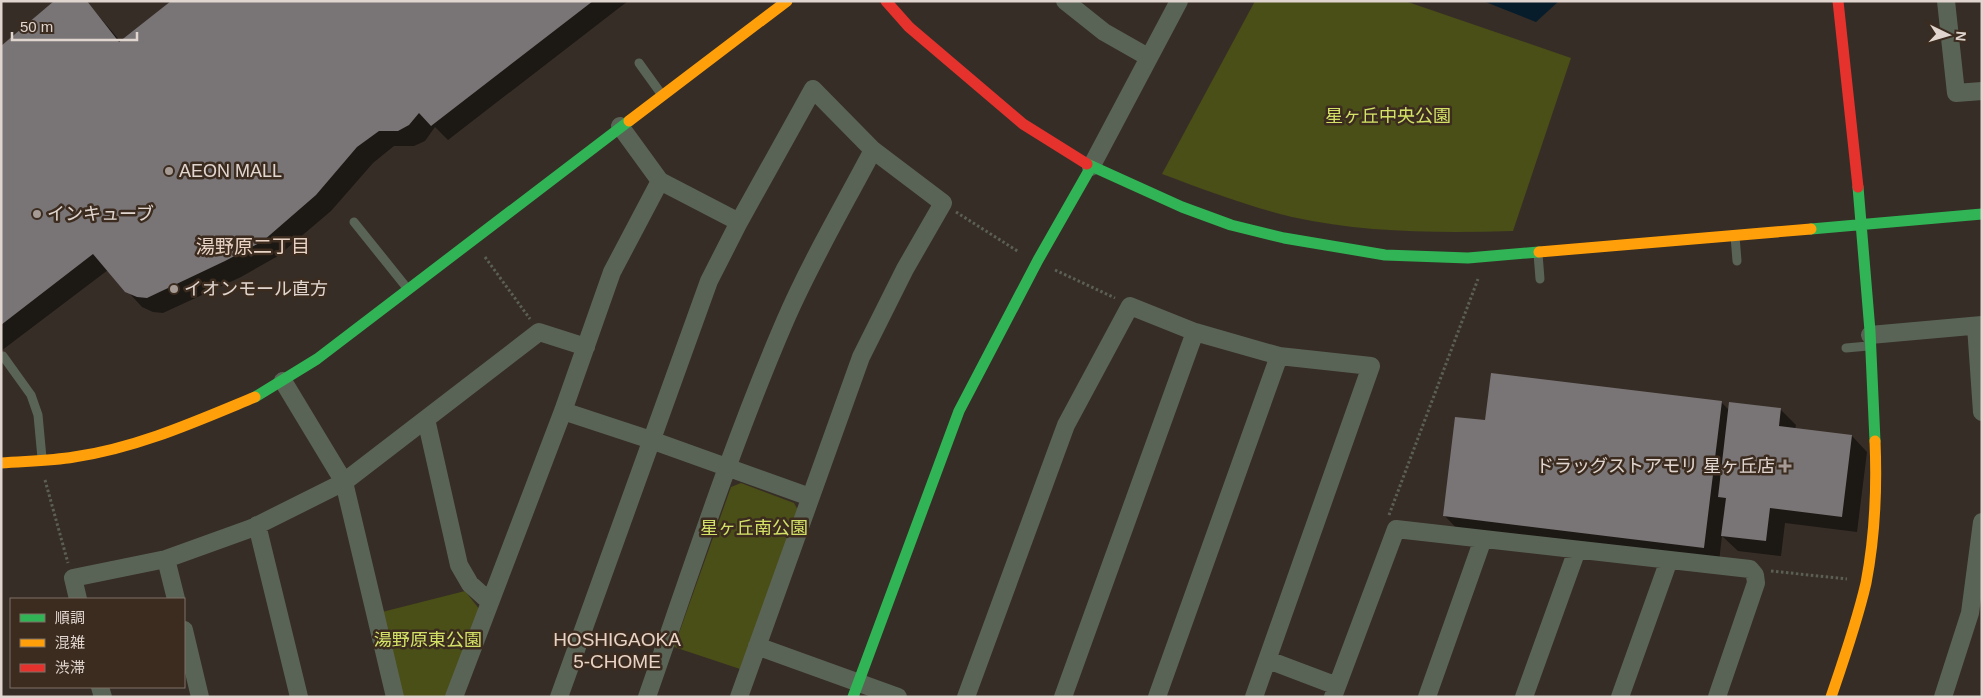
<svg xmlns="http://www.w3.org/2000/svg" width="1983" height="698" font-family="Arial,'Noto Sans JP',sans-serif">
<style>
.green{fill:#4a4e17}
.water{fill:#071d2c}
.shadow{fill:#0007}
.building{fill:#797475}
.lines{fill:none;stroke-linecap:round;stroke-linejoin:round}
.path{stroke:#5b5f55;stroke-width:3;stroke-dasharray:2.5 2.5;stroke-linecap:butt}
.lane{stroke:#5a6456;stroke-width:9}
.street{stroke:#5a6456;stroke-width:18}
.fast{stroke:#30b455;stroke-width:11}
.slow{stroke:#ff9f0a;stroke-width:11}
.jam{stroke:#e5322d;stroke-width:11}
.poi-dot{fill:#a59b94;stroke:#3c2c20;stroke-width:2}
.labels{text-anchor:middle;stroke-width:5;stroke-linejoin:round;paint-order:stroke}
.park-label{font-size:18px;fill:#d3e266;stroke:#3c2c20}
.poi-label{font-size:18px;fill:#e1d6cf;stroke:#3c2c20;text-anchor:start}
.neighbourhood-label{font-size:19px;fill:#e9d3c5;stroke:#3c2c20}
</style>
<rect width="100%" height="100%" fill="#362d26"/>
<!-- green -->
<path class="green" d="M 1255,1 L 1405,1 L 1571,58 L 1513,231 C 1440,233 1364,233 1292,217 C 1247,206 1205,190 1162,174 Z
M 741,483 L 794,503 L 798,510 L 740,669 L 674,647 L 731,487 Z
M 465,591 L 480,610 L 447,697 L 402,697 L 382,612 Z"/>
<!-- water -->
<path class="water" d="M 1483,1 L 1559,1 L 1536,22 Z"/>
<!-- shadow -->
<path class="shadow" d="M 86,1 L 121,42 L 173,1 L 628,1 L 448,140 L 435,127 L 425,141 L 414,146 L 394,146 L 373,163 L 331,211 L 278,256 L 241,277 L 163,313 L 153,312 L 142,307 L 108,270 L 1,351 L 1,48 Z
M 1721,402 L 1729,410 L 1780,409 L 1796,425 L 1795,429 L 1852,436 L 1867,452 L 1857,532 L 1785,523 L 1781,556 L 1738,551 L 1722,536 L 1719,562 L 1459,531 L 1444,515 L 1486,422 Z"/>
<!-- building -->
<path class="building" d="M 54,1 L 87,1 L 119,42 L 171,1 L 593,1 L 431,126 L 419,113 L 409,125 L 398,131 L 379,131 L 357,147 L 316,195 L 263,241 L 225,261 L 147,298 L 137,297 L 125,292 L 93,254 L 1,325 L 1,46 Z
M 1491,373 L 1722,401 L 1704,548 L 1443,516 L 1455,417 L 1485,420 Z
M 1729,402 L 1781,408 L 1779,426 L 1852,435 L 1842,517 L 1770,508 L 1766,541 L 1721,536 L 1726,498 L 1718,497 Z"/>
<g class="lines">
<!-- path -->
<path class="path" d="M 956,212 L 1019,252
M 485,257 L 530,319
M 1055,270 L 1115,298
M 45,480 L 68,563
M 1389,515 L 1478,279
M 1771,571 L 1847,579"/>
<!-- lane -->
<path class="lane" d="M 639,63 L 662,95
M 354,222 L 407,288
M 1735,236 L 1737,261
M 1538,254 L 1540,279
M 1846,348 L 1868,346
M 3,356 L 31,395 L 38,415 L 42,458"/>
<!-- street -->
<path class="street" d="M 1065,1 L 1104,32 L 1148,57
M 1946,1 L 1956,93 L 1982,91
M 620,126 L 660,181 L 739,222
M 1091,167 L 1179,1
M 1976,326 L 1982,412
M 1870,335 L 1982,325
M 283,381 L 344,482 L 395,697
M 563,411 L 651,440 L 810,497
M 426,419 L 459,565 L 470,584 L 490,602
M 257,525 L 299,697
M 166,559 L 176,599
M 78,599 L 73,578 L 166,559 L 252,528 L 344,482 L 539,332 L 586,347
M 184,630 L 200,697
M 757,646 L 898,697
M 1268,660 L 1337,686
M 100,687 L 103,697
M 454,697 L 563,411 L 612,272 L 660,181
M 559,697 L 709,281 L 739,222 L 813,89 L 873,150 L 943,203 L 905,269 L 861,357 L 739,697
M 647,697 C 691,571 732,444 785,321 C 810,263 843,207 873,150
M 966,697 L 1066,425 L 1130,306 L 1195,332 L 1279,356 L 1371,366 L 1254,697
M 1063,697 L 1195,332
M 1157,697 L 1279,356
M 1333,697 L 1396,529 L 1750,569 L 1755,575 L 1756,583 L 1717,697
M 1427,697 L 1483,539
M 1524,697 L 1577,550
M 1620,697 L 1669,560
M 1943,697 L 1970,613 L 1982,522"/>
<!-- fast -->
<path class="fast" d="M 1087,164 L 1182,207 L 1231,225 L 1284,238 L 1385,255 L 1468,258 L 1539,252
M 1858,187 L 1870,331 L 1875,441
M 1811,229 L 1982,214
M 255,397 L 317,359 L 629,121
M 853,697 L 959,411 L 1038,260 L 1091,167"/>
<!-- slow -->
<path class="slow" d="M 629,121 L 787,1
M 1539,252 L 1811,229
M 1,463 C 25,461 50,461 74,457 C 137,448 197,421 255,397
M 1831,697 C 1844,659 1857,622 1866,583 C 1875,536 1877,488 1875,441"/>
<!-- jam -->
<path class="jam" d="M 886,1 L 909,27 L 1023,124 L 1087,164
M 1838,1 L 1858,187"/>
</g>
<!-- markers -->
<g class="poi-dot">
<circle cx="169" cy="171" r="5"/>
<circle cx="37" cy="214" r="5"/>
<circle cx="174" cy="289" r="5"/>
<path d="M1782.5 458.5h5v5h5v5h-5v5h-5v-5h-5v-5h5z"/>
</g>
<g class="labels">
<!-- park labels -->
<g class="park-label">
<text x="1388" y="122">星ヶ丘中央公園</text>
<text x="754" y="534">星ヶ丘南公園</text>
<text x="428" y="646">湯野原東公園</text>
</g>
<!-- poi labels -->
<g class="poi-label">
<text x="179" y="177">AEON MALL</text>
<text x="47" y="220">インキューブ</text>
<text x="184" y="295">イオンモール直方</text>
<text x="1775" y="472" text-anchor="end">ドラッグストアモリ 星ヶ丘店</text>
</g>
<!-- neighbourhood labels -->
<g class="neighbourhood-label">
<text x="253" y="253">湯野原二丁目</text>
<text x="617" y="646">HOSHIGAOKA<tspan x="617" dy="22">5-CHOME</tspan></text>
</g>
</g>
<!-- border -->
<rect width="1983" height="698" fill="none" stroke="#e1d6cf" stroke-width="5"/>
<!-- legend -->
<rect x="10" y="598" width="175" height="90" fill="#3c2c20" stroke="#7e7066"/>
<rect x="20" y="614" width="25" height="8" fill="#30b455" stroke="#7e7066"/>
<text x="55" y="623" font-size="15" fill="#e1d6cf">順調</text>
<rect x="20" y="639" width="25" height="8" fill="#ff9f0a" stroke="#7e7066"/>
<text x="55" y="648" font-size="15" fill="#e1d6cf">混雑</text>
<rect x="20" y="664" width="25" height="8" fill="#e5322d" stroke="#7e7066"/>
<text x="55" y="673" font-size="15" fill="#e1d6cf">渋滞</text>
<!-- north arrow -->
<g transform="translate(1948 35) rotate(95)" stroke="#3c2c20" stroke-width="4" paint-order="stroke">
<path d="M0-4L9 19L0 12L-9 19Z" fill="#e1d6cf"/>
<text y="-8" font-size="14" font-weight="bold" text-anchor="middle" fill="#e1d6cf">N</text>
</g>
<!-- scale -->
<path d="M12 32v8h125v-8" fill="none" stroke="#e1d6cf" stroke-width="2.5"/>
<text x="20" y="32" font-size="15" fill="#e1d6cf" stroke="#3c2c20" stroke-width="4" paint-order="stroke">50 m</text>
</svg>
